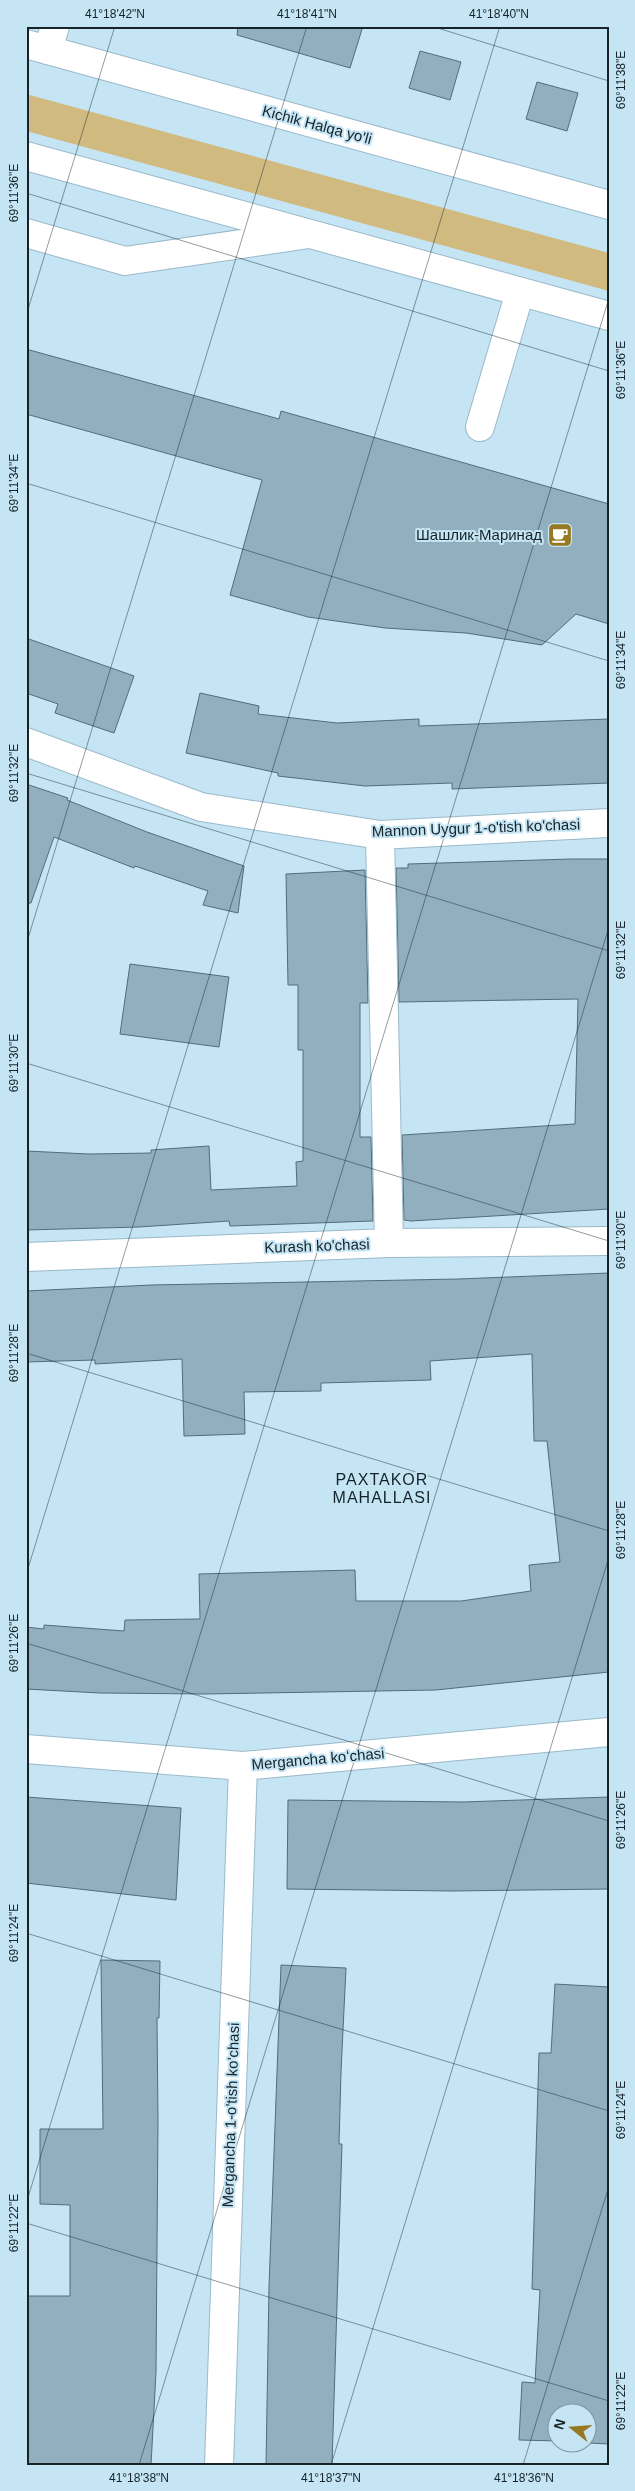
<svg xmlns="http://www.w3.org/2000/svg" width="635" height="2491" font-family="Helvetica,sans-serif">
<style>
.green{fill:#d1ba80}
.building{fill:#91afbf;stroke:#506d7b}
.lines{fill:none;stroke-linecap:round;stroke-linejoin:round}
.minor-casing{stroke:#9ab9c9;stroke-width:30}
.highway-casing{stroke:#9ab9c9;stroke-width:30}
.minor{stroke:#fff;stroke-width:28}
.highway{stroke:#fff;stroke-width:28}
.ticks{fill:none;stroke:#172329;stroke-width:1;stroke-opacity:0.45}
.labels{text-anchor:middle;stroke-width:4;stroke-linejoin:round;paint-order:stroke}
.street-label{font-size:15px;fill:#172329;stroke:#c5e5f5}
.poi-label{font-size:15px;fill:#172329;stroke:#c5e5f5;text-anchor:end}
.neighbourhood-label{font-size:16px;letter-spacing:1px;fill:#172329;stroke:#c5e5f5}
.neatline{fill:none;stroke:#172329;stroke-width:2}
.ticks-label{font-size:12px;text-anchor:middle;fill:#172329}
</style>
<rect width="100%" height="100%" fill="#c5e5f5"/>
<!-- green -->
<path class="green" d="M 26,94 L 609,253 L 609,291 L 26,131 Z"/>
<!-- building -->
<path class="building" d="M 238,26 L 363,26 L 350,68 L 237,35 Z
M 420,51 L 461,62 L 450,100 L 409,88 Z
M 537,82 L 578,93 L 567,131 L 526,119 Z
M 26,349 L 279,419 L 281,411 L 609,504 L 609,624 L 576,614 L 542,645 L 466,633 L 385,628 L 308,617 L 230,595 L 262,480 L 26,414 Z
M 26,638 L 134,676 L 114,733 L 55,713 L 58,704 L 26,693 Z
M 200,693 L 259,706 L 258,714 L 337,723 L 419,719 L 419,726 L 609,719 L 609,783 L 452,789 L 452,783 L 365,786 L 278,776 L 278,773 L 186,753 Z
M 26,784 L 68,798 L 67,800 L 147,832 L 244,866 L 238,913 L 203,905 L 208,891 L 135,866 L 134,868 L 54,837 L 31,903 L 26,903 Z
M 571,859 L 609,859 L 609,1209 L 411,1221 L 404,1220 L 402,1135 L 575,1124 L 578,999 L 399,1002 L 396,868 L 408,868 L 408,864 Z
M 365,870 L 368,1003 L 360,1003 L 360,1137 L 371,1137 L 373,1221 L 230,1226 L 229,1221 L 139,1227 L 26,1230 L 26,1151 L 89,1154 L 151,1153 L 151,1150 L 209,1146 L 211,1190 L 297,1186 L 296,1162 L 303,1161 L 303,1050 L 298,1050 L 298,985 L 288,985 L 286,874 Z
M 130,964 L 229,977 L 219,1047 L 120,1034 Z
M 609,1273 L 609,1672 L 436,1690 L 206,1694 L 99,1693 L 26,1689 L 26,1627 L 44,1629 L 44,1625 L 124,1631 L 125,1620 L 200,1619 L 199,1574 L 355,1570 L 356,1601 L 461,1601 L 531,1591 L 529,1565 L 560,1562 L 547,1441 L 534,1441 L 532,1354 L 430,1361 L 431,1380 L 321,1383 L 321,1391 L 244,1392 L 245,1434 L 184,1436 L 182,1359 L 95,1364 L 95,1360 L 26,1362 L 26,1291 L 151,1285 L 458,1279 Z
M 26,1797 L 181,1808 L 176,1900 L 26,1883 Z
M 609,1797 L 609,1889 L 452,1891 L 287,1889 L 288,1800 L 463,1802 Z
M 101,1960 L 160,1961 L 159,2018 L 157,2018 L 158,2121 L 156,2372 L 151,2465 L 26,2465 L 26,2296 L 70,2296 L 70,2205 L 40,2204 L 40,2129 L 103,2129 Z
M 281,1965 L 346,1968 L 341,2072 L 339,2144 L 342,2144 L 332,2465 L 266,2465 L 269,2287 Z
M 555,1984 L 609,1987 L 609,2444 L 588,2443 L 588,2414 L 558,2414 L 558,2441 L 519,2440 L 522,2382 L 535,2383 L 540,2290 L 532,2289 L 539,2053 L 551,2053 Z"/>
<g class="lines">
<defs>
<path id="minor" d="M 48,50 L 55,26
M 26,233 L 125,261 L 309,234
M 480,427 L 520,292
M 26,742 L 201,807 L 380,835 L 609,823
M 380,835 L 389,1243
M 26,1257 L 389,1243 L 609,1241
M 26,1749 L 243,1766 L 609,1732
M 219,2465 L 243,1766"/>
<path id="highway" d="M 26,44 L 609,205
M 26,156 L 609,316"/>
</defs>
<!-- minor casing -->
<use href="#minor" class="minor-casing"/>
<!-- highway casing -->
<use href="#highway" class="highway-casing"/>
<!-- minor -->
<use href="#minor" class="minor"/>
<!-- highway -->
<use href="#highway" class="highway"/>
</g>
<!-- ticks -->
<path class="ticks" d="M 431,26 L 609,81M 26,193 L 609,371M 26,316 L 115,26M 26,483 L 609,661M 26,773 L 609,951M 26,945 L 307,26M 26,1063 L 609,1241M 26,1353 L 609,1531M 26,1575 L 500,26M 26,1643 L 609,1821M 26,1933 L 609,2111M 26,2204 L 609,298M 26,2223 L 609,2401M 139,2465 L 609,927M 331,2465 L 609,1557M 523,2465 L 609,2186"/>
<!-- icons -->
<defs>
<symbol id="cafe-square" viewBox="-11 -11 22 22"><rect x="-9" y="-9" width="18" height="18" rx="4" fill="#95781f" stroke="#c5e5f5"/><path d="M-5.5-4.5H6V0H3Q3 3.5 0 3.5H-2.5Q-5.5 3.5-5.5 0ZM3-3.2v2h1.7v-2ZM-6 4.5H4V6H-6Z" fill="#fff"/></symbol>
</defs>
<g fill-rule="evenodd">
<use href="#cafe-square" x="546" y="521" width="28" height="28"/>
</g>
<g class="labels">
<!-- street labels -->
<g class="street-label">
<text transform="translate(317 125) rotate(15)" y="5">Kichik Halqa yo'li</text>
<text transform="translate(476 828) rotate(-2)" y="5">Mannon Uygur 1-o'tish ko'chasi</text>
<text transform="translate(317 1246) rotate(-2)" y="5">Kurash ko'chasi</text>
<text transform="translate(318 1759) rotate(-5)" y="5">Mergancha koʻchasi</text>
<text transform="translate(231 2115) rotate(-88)" y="5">Mergancha 1-o'tish ko'chasi</text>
</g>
<!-- poi labels -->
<g class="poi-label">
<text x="542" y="540">Шашлик-Маринад</text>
</g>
<!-- neighbourhood labels -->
<g class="neighbourhood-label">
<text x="382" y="1485">PAXTAKOR<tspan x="382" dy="18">MAHALLASI</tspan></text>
</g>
</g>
<!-- border -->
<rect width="635" height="2491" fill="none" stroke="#c5e5f5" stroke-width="55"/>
<!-- north arrow -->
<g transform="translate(572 2428) rotate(287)"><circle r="24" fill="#c5e5f5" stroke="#7f97a3"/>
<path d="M0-4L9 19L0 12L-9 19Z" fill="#95781f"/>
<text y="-8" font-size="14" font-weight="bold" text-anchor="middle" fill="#172329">N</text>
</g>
<rect x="28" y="28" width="580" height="2436" class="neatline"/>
<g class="ticks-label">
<text x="115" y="18">41°18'42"N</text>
<text x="307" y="18">41°18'41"N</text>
<text x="499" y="18">41°18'40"N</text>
<text transform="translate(621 80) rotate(-90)" y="4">69°11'38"E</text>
<text transform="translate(14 193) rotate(-90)" y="4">69°11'36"E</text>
<text transform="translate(621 370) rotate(-90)" y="4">69°11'36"E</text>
<text transform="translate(14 483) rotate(-90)" y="4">69°11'34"E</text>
<text transform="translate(621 660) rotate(-90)" y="4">69°11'34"E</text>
<text transform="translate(14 773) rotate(-90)" y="4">69°11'32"E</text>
<text transform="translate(621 950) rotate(-90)" y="4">69°11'32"E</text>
<text transform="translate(14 1063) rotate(-90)" y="4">69°11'30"E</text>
<text transform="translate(621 1240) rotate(-90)" y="4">69°11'30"E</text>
<text transform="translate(14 1353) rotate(-90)" y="4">69°11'28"E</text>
<text transform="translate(621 1530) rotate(-90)" y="4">69°11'28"E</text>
<text transform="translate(14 1643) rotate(-90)" y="4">69°11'26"E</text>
<text transform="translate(621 1820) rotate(-90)" y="4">69°11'26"E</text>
<text transform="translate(14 1933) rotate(-90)" y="4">69°11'24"E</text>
<text transform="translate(621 2110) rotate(-90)" y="4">69°11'24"E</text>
<text transform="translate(14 2223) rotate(-90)" y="4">69°11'22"E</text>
<text transform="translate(621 2401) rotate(-90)" y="4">69°11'22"E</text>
<text x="139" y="2482">41°18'38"N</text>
<text x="331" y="2482">41°18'37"N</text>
<text x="524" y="2482">41°18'36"N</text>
</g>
</svg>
